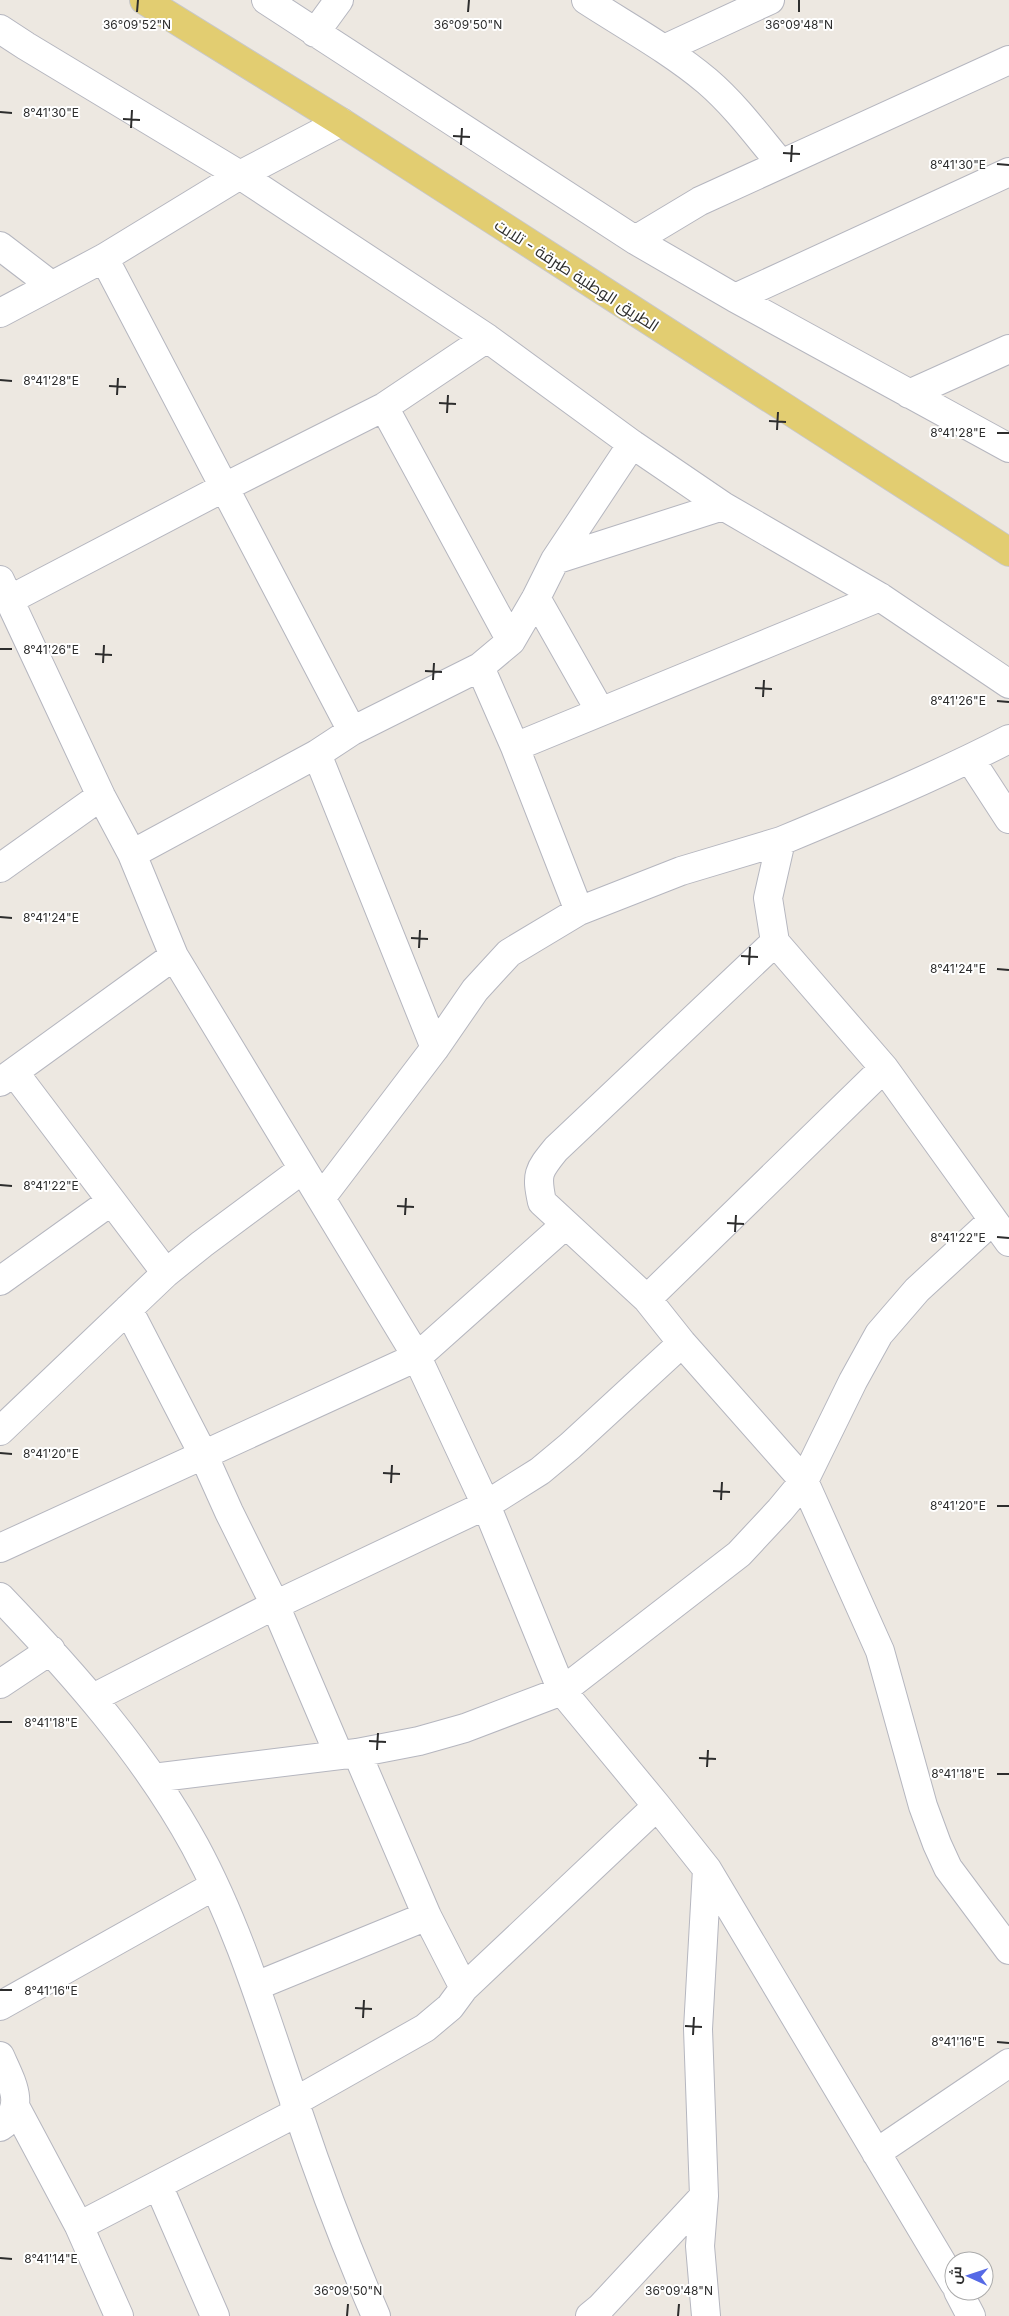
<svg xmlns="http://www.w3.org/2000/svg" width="1009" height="2316" font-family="Inter,Cairo,sans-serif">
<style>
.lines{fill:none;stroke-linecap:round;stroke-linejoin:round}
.minor-casing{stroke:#b5b6bf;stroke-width:30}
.primary-casing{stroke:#c8c8c8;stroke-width:30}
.minor{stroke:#fff;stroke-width:28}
.primary{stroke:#e2cd71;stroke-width:28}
.ticks{fill:none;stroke:#2d2d2d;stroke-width:2}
.labels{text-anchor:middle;stroke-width:4;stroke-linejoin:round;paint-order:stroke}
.street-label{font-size:16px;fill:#2d2d2d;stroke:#fff}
.ticks-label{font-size:12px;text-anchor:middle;fill:#2d2d2d;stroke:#fff;stroke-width:4;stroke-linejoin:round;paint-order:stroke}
</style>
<rect width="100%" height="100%" fill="#ede8e1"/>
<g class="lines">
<defs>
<path id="minor" d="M 266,0 L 635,240 L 735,298 L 1009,448
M 586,0 C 626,26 670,50 707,81 C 735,105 757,135 781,164
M 0,29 L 26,46 L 240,175 L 487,338 L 632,444 L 723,506 L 880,597 L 1009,684
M 315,33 L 339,0
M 664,49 L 770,0
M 635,240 L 700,201 L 1009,60
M 0,246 L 51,285
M 104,258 L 352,731
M 735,298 L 1009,172
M 0,313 L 104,258 L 240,175 L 341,122
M 909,394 L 1009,349
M 384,407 L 511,641
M 555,560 L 723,506
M 0,580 L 101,796 L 132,854 L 174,956 L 417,1357 L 486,1505 L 562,1691 L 657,1806 L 464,1988 L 450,2007 L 425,2028 L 294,2102
M 536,598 L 600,711
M 9,600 L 225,487 L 384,407 L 487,338
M 480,667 L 515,747 L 579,911
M 1009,739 C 935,777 858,809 781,841 L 768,898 L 775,942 L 884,1068 L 1009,1242
M 515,747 L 880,597
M 317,754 L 435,1048
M 970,759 L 1009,819
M 132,854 L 317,754 L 352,731 L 480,667 L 511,641 L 536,598 L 555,560 L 632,444
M 0,868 L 101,796
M 775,942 L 556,1149 C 538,1171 536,1174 542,1202 L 647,1299 L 682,1343 L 804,1481 L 880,1651 L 923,1806 L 937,1844 L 948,1868 L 1009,1950
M 14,1072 L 166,1273
M 0,1082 L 174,956
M 321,1198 L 435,1048 L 475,990 L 509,953 L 579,911 L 681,871 L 781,841
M 0,1281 L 110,1202
M 647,1299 L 884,1068
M 128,1309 L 203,1454 L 229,1512 L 275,1605 L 339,1755
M 0,1431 L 166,1273 L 202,1244 L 303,1169
M 0,1548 L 417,1357 L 565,1225
M 0,1597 C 73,1673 144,1753 195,1846 C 240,1929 267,2023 298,2112 C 321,2181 347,2249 376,2316
M 0,1684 L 51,1650
M 93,1698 L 275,1605 L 486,1505 L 540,1471 L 570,1446 L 682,1343
M 357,1753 L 427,1916 L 464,1988
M 153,1778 L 357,1753 L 419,1741 L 465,1728 L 562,1691 L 739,1554 L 780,1510 L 804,1481 L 853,1381 L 879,1334 L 917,1290 L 993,1220
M 657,1806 L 707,1869 L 954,2283
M 256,1986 L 427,1916
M 0,2006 L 214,1886
M 0,2056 C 11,2081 28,2108 0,2127
M 15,2106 L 79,2226 L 119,2316
M 876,2153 L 1009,2063
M 158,2185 L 215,2316
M 79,2226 L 298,2112
M 958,2291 L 971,2316
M 590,2316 L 601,2307 L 704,2196
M 706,2316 L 700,2246 L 704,2196 L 698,2029 L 707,1869"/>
<path id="primary" d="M 144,0 L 341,122 L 1009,552"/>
</defs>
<!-- minor casing -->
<use href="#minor" class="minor-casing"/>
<!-- primary casing -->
<use href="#primary" class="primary-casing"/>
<!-- minor -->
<use href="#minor" class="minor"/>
<!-- primary -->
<use href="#primary" class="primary"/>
</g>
<!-- ticks -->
<path class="ticks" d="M 137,12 L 138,0M 468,12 L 469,0M 799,12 L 799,0M 0,112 L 12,113M 123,119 L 140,120M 131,128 L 132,110M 453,136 L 470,137M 461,145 L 462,128M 783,153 L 800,154M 791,162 L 792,145M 997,164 L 1009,165M 0,380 L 12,381M 109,386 L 126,387M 117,395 L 118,378M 439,403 L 456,404M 447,413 L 448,395M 769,421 L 786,422M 777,430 L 778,412M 997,433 L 1009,433M 0,649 L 12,649M 95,654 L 112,655M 103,663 L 104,645M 425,671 L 442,672M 433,680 L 434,663M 755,688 L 772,689M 763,697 L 764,680M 997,701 L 1009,702M 0,917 L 12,918M 411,938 L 428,939M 419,948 L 420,930M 741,956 L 758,957M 749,965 L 750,947M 997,969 L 1009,970M 0,1185 L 12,1186M 397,1206 L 414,1207M 405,1215 L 406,1198M 727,1223 L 744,1224M 735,1232 L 736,1215M 997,1237 L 1009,1238M 0,1453 L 12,1454M 383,1473 L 400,1474M 391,1483 L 392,1465M 713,1491 L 730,1492M 721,1500 L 722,1482M 997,1506 L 1009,1506M 0,1722 L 12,1722M 369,1741 L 386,1742M 377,1750 L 378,1733M 699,1758 L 716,1759M 707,1767 L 708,1750M 997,1774 L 1009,1774M 0,1990 L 12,1990M 355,2008 L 372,2009M 363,2018 L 364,2000M 685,2026 L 702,2027M 693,2035 L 694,2017M 997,2042 L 1009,2043M 0,2258 L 12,2259M 347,2316 L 348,2304M 678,2316 L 679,2304"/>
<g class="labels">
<!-- street labels -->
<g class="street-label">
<text transform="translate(577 275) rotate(33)" y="6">الطريق الوطنية طبرقة - تلابت</text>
</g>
</g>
<g class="ticks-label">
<text x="137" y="29">36°09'52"N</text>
<text x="468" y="29">36°09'50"N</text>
<text x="799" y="29">36°09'48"N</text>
<text x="51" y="117">8°41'30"E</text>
<text x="958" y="169">8°41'30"E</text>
<text x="51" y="385">8°41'28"E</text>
<text x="958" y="437">8°41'28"E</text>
<text x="51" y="654">8°41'26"E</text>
<text x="958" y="705">8°41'26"E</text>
<text x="51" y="922">8°41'24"E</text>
<text x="958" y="973">8°41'24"E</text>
<text x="51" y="1190">8°41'22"E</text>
<text x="958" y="1242">8°41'22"E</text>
<text x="51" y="1458">8°41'20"E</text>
<text x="958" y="1510">8°41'20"E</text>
<text x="51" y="1727">8°41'18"E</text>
<text x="958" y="1778">8°41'18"E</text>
<text x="51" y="1995">8°41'16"E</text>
<text x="958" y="2046">8°41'16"E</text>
<text x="51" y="2263">8°41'14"E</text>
<text x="348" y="2295">36°09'50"N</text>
<text x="679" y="2295">36°09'48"N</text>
</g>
<!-- north arrow -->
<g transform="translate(969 2276) rotate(273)"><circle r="24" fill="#ffffff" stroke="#ababab"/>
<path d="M0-4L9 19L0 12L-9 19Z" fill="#5569e6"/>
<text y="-8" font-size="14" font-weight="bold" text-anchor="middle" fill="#2d2d2d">ش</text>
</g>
</svg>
